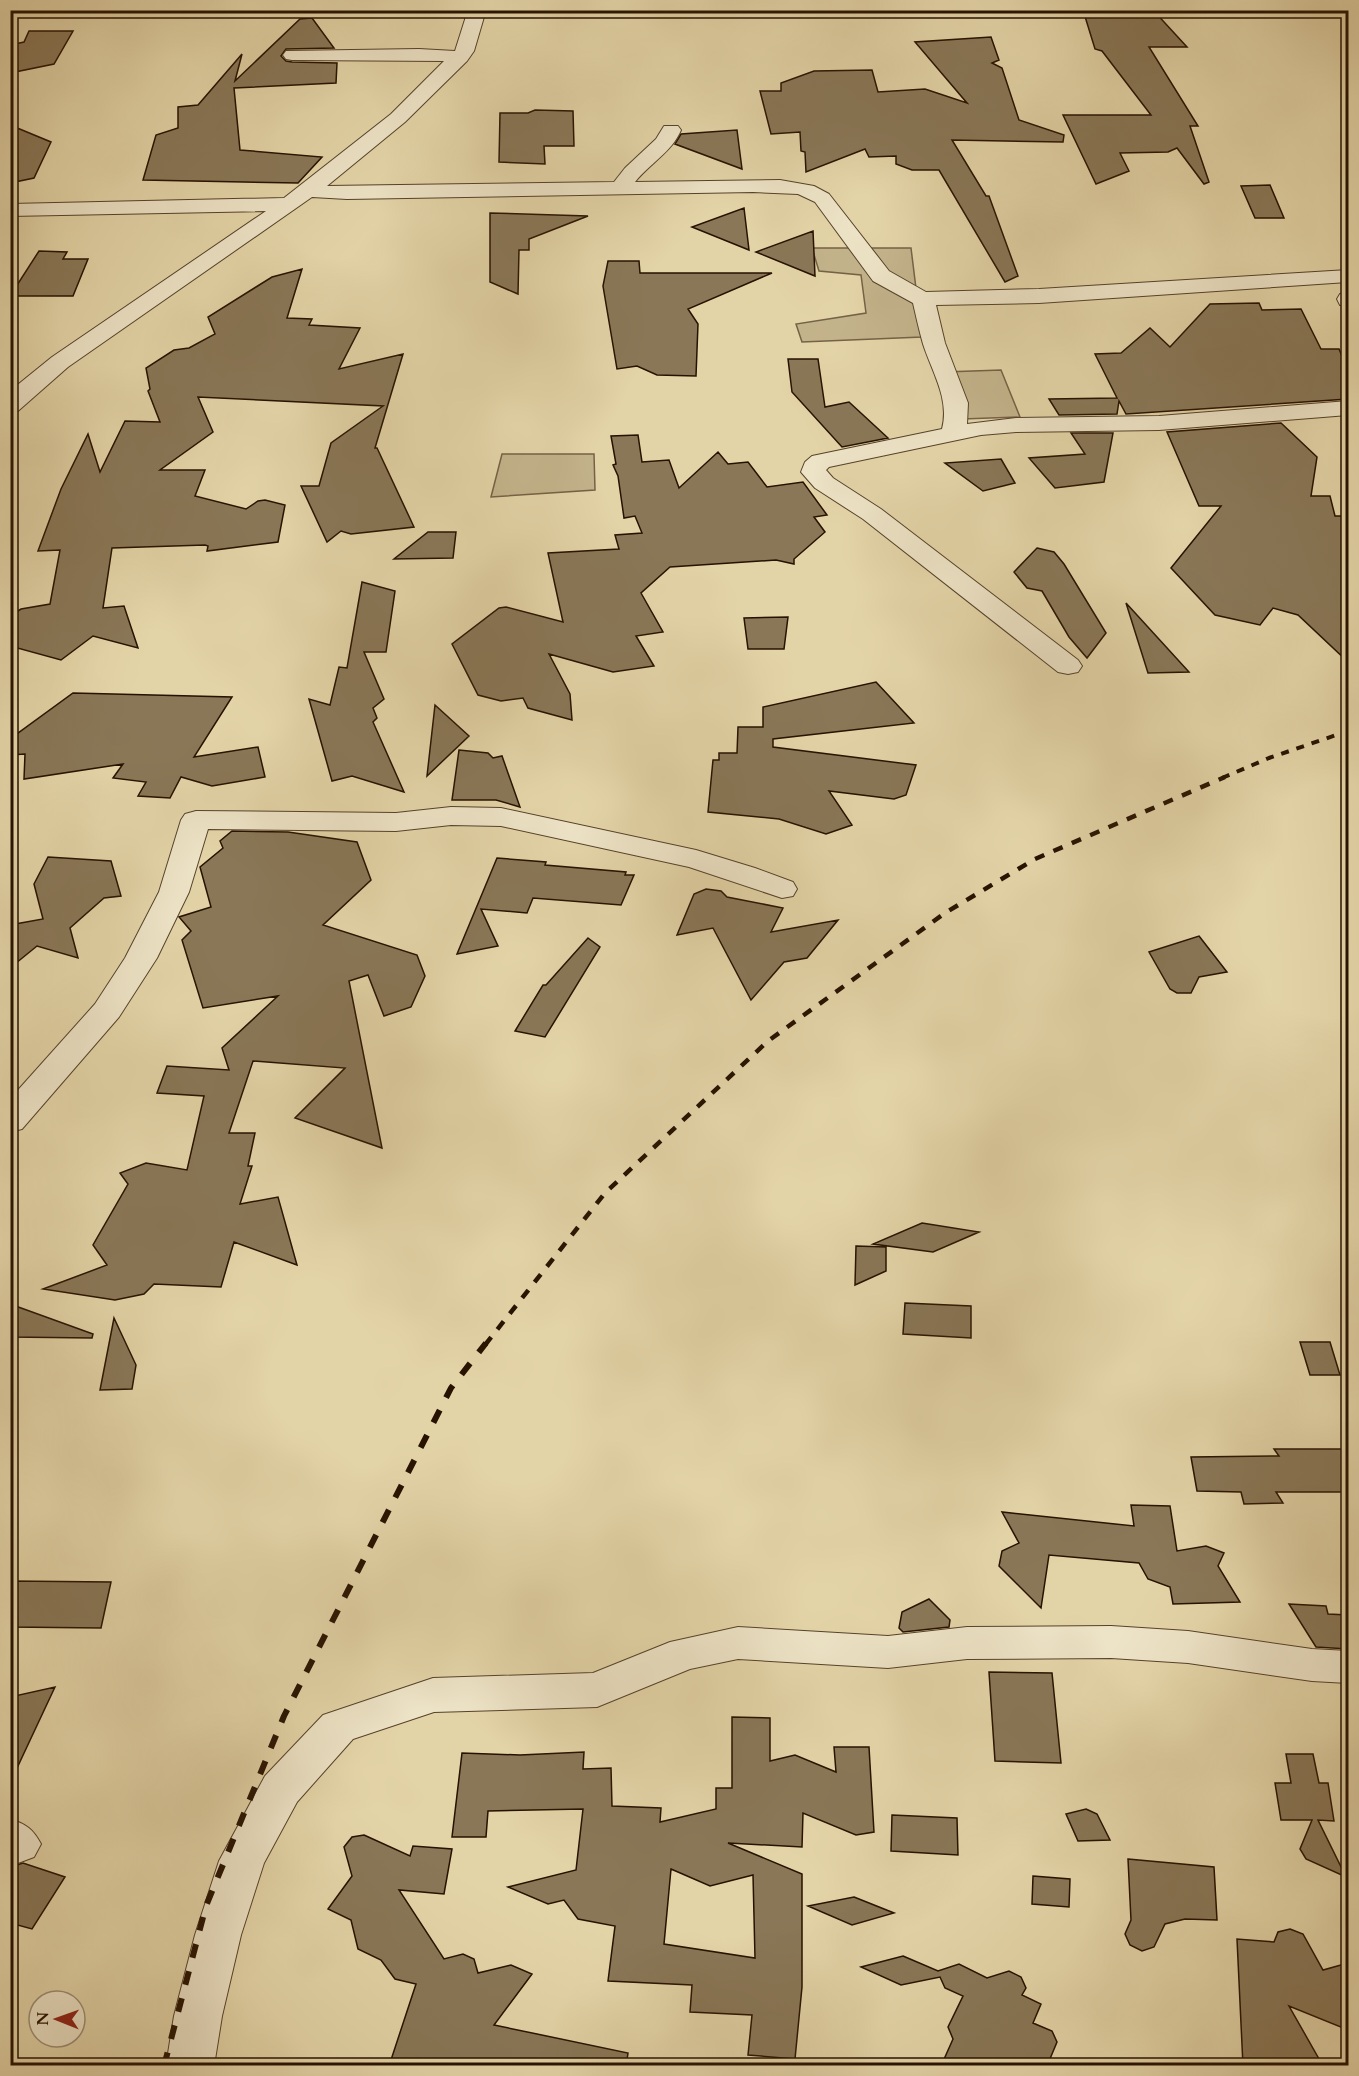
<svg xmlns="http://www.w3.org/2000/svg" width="1359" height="2076" font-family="Cardo,serif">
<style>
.green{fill:#c3b38b;stroke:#756246;stroke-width:1.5}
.building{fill:#897757;stroke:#271200;stroke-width:1.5;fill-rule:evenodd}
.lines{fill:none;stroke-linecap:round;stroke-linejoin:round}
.minor-casing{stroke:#56422a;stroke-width:2}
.minor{fill:#ede3c6;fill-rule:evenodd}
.rail-far2{stroke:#271200;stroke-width:4;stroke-dasharray:8 8;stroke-linecap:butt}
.rail-far1{stroke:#271200;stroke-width:4.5;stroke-dasharray:10 10;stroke-linecap:butt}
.rail{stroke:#271200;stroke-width:6;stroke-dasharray:14 14;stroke-linecap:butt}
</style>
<rect width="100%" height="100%" fill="#e3d4a7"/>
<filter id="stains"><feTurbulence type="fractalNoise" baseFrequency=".00333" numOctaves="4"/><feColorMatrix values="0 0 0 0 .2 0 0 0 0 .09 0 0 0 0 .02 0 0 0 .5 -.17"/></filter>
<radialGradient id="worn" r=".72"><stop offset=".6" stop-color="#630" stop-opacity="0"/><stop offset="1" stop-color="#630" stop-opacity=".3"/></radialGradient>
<!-- green -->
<path class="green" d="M 812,248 L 911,248 L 922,337 L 802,342 L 796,324 L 866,313 L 861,275 L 819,271 Z
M 1001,370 L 1020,417 L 962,419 L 944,372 Z
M 502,454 L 594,454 L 595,490 L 491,497 Z"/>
<!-- building -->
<path class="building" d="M 1083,10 L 1153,10 L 1187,47 L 1149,47 L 1198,126 L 1190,126 L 1209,182 L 1204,184 L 1177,148 L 1168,152 L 1120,153 L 1129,171 L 1096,184 L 1063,115 L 1151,115 L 1102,51 L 1095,49 Z
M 312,18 L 334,48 L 286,49 L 281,56 L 286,61 L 292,62 L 337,63 L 336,83 L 234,88 L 240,150 L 322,157 L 298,183 L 143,180 L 156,135 L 178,128 L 178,107 L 198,105 L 242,54 L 235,81 L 300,19 Z
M 29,31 L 73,31 L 54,64 L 10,73 L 10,45 L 24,42 Z
M 991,37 L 999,60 L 992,63 L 1002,68 L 1019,120 L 1064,135 L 1063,142 L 952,140 L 986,196 L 989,196 L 1018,276 L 1005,282 L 939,170 L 912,170 L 896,164 L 896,156 L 869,157 L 865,149 L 806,172 L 805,152 L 801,151 L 800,132 L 771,134 L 760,91 L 781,91 L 781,83 L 814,71 L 872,70 L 878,92 L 925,89 L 967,103 L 915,42 Z
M 535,110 L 573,111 L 574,146 L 544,146 L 545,164 L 499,162 L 500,113 L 528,113 Z
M 10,125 L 51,142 L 34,178 L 10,183 Z
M 737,130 L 742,169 L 675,144 L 681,134 Z
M 1270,185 L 1284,218 L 1255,218 L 1241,186 Z
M 744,208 L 749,250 L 692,227 Z
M 490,213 L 588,216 L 529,239 L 529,250 L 519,250 L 518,294 L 490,282 Z
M 813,231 L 815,276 L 756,252 Z
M 39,251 L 67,252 L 63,259 L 88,259 L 73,296 L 10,296 Z
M 608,261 L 639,261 L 640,273 L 772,273 L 688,309 L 698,324 L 696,376 L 657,375 L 637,366 L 617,369 L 603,286 Z
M 302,269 L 287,318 L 312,319 L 309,325 L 360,328 L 339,369 L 403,354 L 375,448 L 377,448 L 414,527 L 351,534 L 341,531 L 327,542 L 301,486 L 319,486 L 331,443 L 383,406 L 198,397 L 213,432 L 160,470 L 205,470 L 195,496 L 246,509 L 258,501 L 265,500 L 285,505 L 278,542 L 207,551 L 208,546 L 205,545 L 112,548 L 103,608 L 124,606 L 138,648 L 93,636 L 61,660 L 10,646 L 10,616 L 21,609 L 50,604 L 60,550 L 38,551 L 61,489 L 88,434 L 100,472 L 125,421 L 160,422 L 148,391 L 150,389 L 146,368 L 174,350 L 189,348 L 215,334 L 208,317 L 272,277 Z
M 1259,303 L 1262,310 L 1301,309 L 1321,349 L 1339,349 L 1348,371 L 1348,399 L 1126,414 L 1119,401 L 1117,414 L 1059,415 L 1049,399 L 1117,398 L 1095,354 L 1121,353 L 1150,328 L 1170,347 L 1210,304 Z
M 788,359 L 818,359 L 825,407 L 849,402 L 888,438 L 842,447 L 792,392 Z
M 1281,423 L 1317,457 L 1311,496 L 1330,496 L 1335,516 L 1348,516 L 1348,662 L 1298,615 L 1273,608 L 1260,625 L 1215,615 L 1171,568 L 1221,506 L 1199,506 L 1167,432 Z
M 1071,433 L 1113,433 L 1104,482 L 1055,488 L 1029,458 L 1085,454 Z
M 638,435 L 642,462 L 669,460 L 679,488 L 718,452 L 728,464 L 748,462 L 767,487 L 803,482 L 827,515 L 814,517 L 825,532 L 794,559 L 794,564 L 776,560 L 670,567 L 641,593 L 663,632 L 636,636 L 654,666 L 613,672 L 549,654 L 570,694 L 572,720 L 528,708 L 523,698 L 501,701 L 478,695 L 452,644 L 499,608 L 506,607 L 563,622 L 548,553 L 619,549 L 615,535 L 642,533 L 635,516 L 624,518 L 618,476 L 613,465 L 616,464 L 611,436 Z
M 1001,459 L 1015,483 L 983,491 L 945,463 Z
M 428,532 L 456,532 L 453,558 L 394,559 Z
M 1037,548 L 1054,552 L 1064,564 L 1106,633 L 1087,658 L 1069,637 L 1042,591 L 1027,588 L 1014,572 Z
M 362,582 L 395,591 L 386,652 L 364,652 L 384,699 L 373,708 L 377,718 L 373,722 L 404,792 L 352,776 L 332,781 L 309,699 L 330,705 L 339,667 L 347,668 Z
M 1126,603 L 1189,672 L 1148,673 Z
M 788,617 L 784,649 L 748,649 L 744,618 Z
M 876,682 L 914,723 L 773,739 L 773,747 L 916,765 L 906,795 L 894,799 L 829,791 L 852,825 L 826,834 L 779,819 L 708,812 L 713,760 L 719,760 L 719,753 L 737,753 L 738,727 L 763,727 L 763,707 Z
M 73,693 L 232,697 L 194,757 L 258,747 L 265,777 L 212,786 L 181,777 L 170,798 L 138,796 L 146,782 L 113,778 L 123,764 L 24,779 L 25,754 L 10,755 L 10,739 Z
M 435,705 L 469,736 L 427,776 Z
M 459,750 L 488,753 L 493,758 L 502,756 L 520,807 L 496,800 L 452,800 Z
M 232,831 L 288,832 L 357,842 L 371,880 L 323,925 L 417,955 L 425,976 L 411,1007 L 384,1016 L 368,975 L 349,981 L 382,1148 L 295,1118 L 345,1068 L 253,1061 L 229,1133 L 255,1133 L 248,1166 L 252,1166 L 240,1204 L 278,1197 L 297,1265 L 234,1242 L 221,1287 L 154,1284 L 144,1294 L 115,1300 L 43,1289 L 107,1265 L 93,1245 L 128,1184 L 120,1173 L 146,1163 L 187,1170 L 204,1096 L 157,1093 L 167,1066 L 229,1070 L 222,1048 L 278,996 L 203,1008 L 182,940 L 191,931 L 179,917 L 211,907 L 200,867 L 223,848 L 220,841 Z
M 48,857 L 111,861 L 121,896 L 104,898 L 70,928 L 78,958 L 37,946 L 10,968 L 10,925 L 43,919 L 34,884 Z
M 497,858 L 546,862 L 545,865 L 626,872 L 625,875 L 634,875 L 621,905 L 533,898 L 527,913 L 481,909 L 498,946 L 457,954 Z
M 706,889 L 721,891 L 727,897 L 783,908 L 771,932 L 838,920 L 807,958 L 784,962 L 751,1000 L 713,928 L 677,935 L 694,894 Z
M 1199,936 L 1227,972 L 1199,977 L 1191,993 L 1177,993 L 1170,989 L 1149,952 Z
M 588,938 L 600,947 L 545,1037 L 515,1031 L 543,985 L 546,985 Z
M 922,1223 L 979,1232 L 933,1252 L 873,1244 Z
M 856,1246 L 886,1247 L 886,1271 L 855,1285 Z
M 905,1303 L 971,1306 L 971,1338 L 903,1334 Z
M 10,1304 L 93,1334 L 92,1338 L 10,1337 Z
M 114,1318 L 136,1365 L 132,1389 L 100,1390 Z
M 1300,1342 L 1330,1342 L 1340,1375 L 1310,1375 Z
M 1274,1449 L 1348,1449 L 1348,1492 L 1276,1492 L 1283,1503 L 1244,1504 L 1241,1492 L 1197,1491 L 1191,1457 L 1279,1456 Z
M 1131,1505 L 1170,1506 L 1177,1551 L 1206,1546 L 1224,1553 L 1218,1566 L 1240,1602 L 1173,1604 L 1170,1587 L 1148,1579 L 1139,1563 L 1049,1555 L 1041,1608 L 999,1566 L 1002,1551 L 1019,1543 L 1002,1512 L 1134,1526 Z
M 10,1581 L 111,1582 L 101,1628 L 10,1627 Z
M 929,1599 L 950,1620 L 949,1627 L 903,1632 L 899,1628 L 902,1612 Z
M 1289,1604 L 1326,1606 L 1328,1614 L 1348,1615 L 1348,1649 L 1316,1647 Z
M 989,1672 L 1052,1673 L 1061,1763 L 995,1761 Z
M 55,1687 L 10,1783 L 10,1697 Z
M 732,1717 L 770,1718 L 770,1761 L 795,1755 L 836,1772 L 834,1747 L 869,1747 L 874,1832 L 856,1835 L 803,1813 L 802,1847 L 728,1843 L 802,1874 L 802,1987 L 795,2059 L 748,2055 L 752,2015 L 690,2012 L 692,1985 L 608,1981 L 615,1926 L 578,1919 L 564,1900 L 548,1904 L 508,1887 L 576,1870 L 583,1809 L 488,1811 L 486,1837 L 452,1837 L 462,1753 L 520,1755 L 584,1752 L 583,1769 L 611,1768 L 612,1806 L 661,1808 L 660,1822 L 716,1809 L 716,1788 L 732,1788 ZM 671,1869 L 710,1886 L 753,1875 L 755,1958 L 664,1944 Z
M 1286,1754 L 1313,1754 L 1319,1783 L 1328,1783 L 1334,1821 L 1318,1820 L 1346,1877 L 1306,1859 L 1300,1849 L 1312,1820 L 1281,1820 L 1275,1783 L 1291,1783 Z
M 1086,1809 L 1097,1814 L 1110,1840 L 1078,1841 L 1066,1814 Z
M 892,1815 L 957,1818 L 958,1855 L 891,1851 Z
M 364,1835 L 410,1856 L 413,1846 L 452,1849 L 444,1894 L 399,1890 L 444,1959 L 463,1954 L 474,1959 L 478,1973 L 511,1965 L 532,1974 L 494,2025 L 628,2053 L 626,2066 L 389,2066 L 416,1984 L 395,1979 L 381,1960 L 358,1949 L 351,1920 L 328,1909 L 352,1876 L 344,1847 L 352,1837 Z
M 1128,1859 L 1214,1867 L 1217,1920 L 1185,1919 L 1165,1924 L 1154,1947 L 1142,1951 L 1130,1945 L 1125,1934 L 1131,1920 Z
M 10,1863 L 17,1865 L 23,1863 L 65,1877 L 32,1929 L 10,1923 Z
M 1033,1876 L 1070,1879 L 1069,1907 L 1032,1904 Z
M 854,1897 L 894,1913 L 852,1925 L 808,1906 Z
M 1290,1929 L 1303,1934 L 1323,1970 L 1348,1963 L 1348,2030 L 1289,2006 L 1323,2066 L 1243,2066 L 1237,1939 L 1274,1942 L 1278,1932 Z
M 903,1956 L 938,1971 L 959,1964 L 987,1978 L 1009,1971 L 1021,1977 L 1026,1988 L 1022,1995 L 1041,2004 L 1033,2023 L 1052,2031 L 1057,2042 L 1047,2066 L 941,2066 L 953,2039 L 948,2027 L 963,1996 L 945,1988 L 940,1977 L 901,1985 L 861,1967 Z"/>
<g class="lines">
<defs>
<path id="minor" d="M 468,10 L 486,10 L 474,51 L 467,61 L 405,122 L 327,186 L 614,182 L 625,168 L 656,139 L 664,126 L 678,126 L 681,130 C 672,152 649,164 635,182 L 780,180 L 814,186 L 829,194 L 889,271 L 926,292 L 1039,289 L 1348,270 L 1348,282 L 1039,303 L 936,305 L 945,343 L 968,403 L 967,424 L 1016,418 L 1159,416 L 1348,401 L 1348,415 L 1159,430 L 1016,432 L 981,435 L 829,467 L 826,470 L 833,478 L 881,509 L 1078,660 L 1082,666 L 1078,672 L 1068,674 L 1058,672 L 863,519 L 815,488 L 801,472 L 805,462 L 812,456 L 942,429 C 950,399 932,372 923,344 C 919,330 916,316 913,303 L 873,281 L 815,202 L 798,194 L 753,192 L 347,199 L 312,197 L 68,367 L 18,411 L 10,413 L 10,391 L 52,357 L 266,211 L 10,216 L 10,204 L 284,198 L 391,114 L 444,61 L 292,60 L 286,59 L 283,55 L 286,51 L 419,49 L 455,51 Z
M 1348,292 L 1348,306 L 1340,305 L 1337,299 L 1340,294 Z
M 451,807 L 501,808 L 696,850 L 755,868 L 793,882 L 797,889 L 793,896 L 782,898 L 689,867 L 501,826 L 451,825 L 396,831 L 208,829 L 189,892 L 157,958 L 119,1017 L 22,1129 L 10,1132 L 10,1099 L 95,1004 L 125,958 L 159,892 L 181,820 L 185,814 L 196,811 L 396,813 Z
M 1111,1626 L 1188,1631 L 1312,1649 L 1348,1651 L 1348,1683 L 1312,1681 L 1188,1663 L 1111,1658 L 967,1659 L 888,1668 L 738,1659 L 690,1669 L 597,1707 L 434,1712 L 353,1739 L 297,1802 L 264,1863 L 241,1935 L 222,2016 L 214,2066 L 166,2066 L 174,2016 L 195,1935 L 219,1861 L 265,1776 L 323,1715 L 433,1678 L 593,1673 L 670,1642 L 738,1627 L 888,1636 L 967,1627 Z
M 10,1819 C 26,1824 33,1829 41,1844 L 34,1857 L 18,1863 L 10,1860 Z"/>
</defs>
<!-- minor casing -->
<use href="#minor" class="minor-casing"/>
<!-- minor -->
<use href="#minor" class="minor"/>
<!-- rail-far2 -->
<path class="rail-far2" d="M 1222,778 L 1269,758 L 1348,731"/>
<!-- rail-far1 -->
<path class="rail-far1" d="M 485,1345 L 605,1193 L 768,1041 L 945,913 L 1035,859 L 1225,777"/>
<!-- rail -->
<path class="rail" d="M 164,2066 L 206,1906 L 284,1716 L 451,1388 L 486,1343"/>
</g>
<!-- margin -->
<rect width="1359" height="2076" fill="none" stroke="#e3d4a7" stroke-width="36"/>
<rect x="12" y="12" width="1335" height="2052" fill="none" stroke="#271200" stroke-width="3"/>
<rect x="18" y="18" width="1323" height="2040" fill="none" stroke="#271200" stroke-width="1.5"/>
<!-- north arrow -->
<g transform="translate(57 2019) rotate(271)"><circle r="28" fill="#ede3c6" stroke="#9e8f77" stroke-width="1.5"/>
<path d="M0-4.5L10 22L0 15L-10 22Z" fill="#8f2418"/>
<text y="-9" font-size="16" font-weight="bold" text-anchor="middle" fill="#271200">N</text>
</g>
<rect width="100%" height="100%" filter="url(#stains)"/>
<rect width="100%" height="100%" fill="url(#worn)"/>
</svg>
